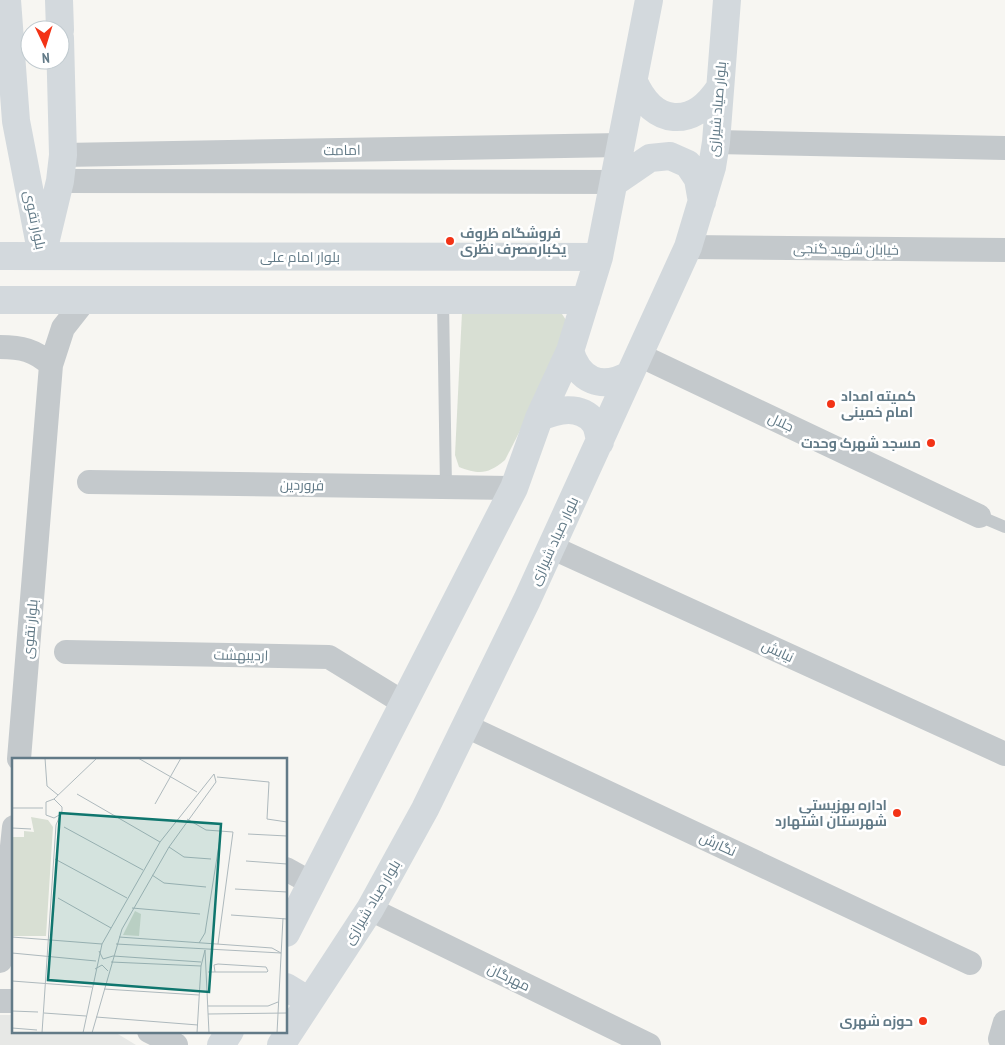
<svg xmlns="http://www.w3.org/2000/svg" width="1005" height="1045" font-family="'PT Sans Narrow',Cairo,sans-serif">
<style>
.built{fill:#e7e8e6}
.green{fill:#d8dfd3}
.lines{fill:none;stroke-linecap:round;stroke-linejoin:round}
.lane{stroke:#c4c9cc;stroke-width:12}
.street{stroke:#c4c9cc;stroke-width:24}
.secondary{stroke:#d3d9dd;stroke-width:28}
.poi-dot{fill:#f33316;stroke:#fff;stroke-width:2}
.labels{text-anchor:middle;stroke-width:5;stroke-linejoin:round;paint-order:stroke}
.street-label{font-size:14px;fill:#627a87;stroke:#fff}
.poi-label{font-size:14px;font-weight:bold;fill:#627a87;stroke:#fff;text-anchor:end}
.inset-road{fill:none;stroke:#aeb9bd;stroke-width:1}
.view{fill:#0f766e;fill-opacity:0.15;stroke:#0f766e;stroke-width:2.5}
.inset-edge{fill:none;stroke:#627a87;stroke-width:2.5}
</style>
<rect width="100%" height="100%" fill="#f7f6f2"/>
<!-- built -->
<path class="built" d="M 0,1015 L 14,1015 L 14,1031 L 113,1031 L 136,1045 L 0,1045 Z"/>
<!-- green -->
<path class="green" d="M 462,312 L 562,314 L 572,329 L 505,460 C 488,474 480,475 459,467 L 455,455 Z"/>
<g class="lines">
<!-- lane -->
<path class="lane" d="M 443,300 L 446,488
M 979,516 L 1005,527"/>
<!-- street -->
<path class="street" d="M 716,142 L 1005,148
M 63,155 L 621,145
M 60,181 L 615,182
M 688,247 L 1005,250
M 0,347 C 21,347 35,350 51,365
M 639,355 L 979,516
M 89,482 L 514,488
M 551,547 L 1005,754
M 66,652 L 329,657 L 404,703
M 466,726 L 970,963
M 19,759 L 51,365 L 63,328 L 85,300
M 286,869 L 313,884
M 370,909 L 649,1045
M 0,961 L 14,827
M 0,1001 L 14,1001
M 149,1031 L 176,1045
M 1000,1039 L 1005,1022"/>
<!-- secondary -->
<path class="secondary" d="M 7,0 L 16,121 L 42,256 L 60,181 L 63,155 L 60,38
M 59,0 L 60,30
M 634,82 C 654,126 692,129 719,89
M 615,182 L 650,158 L 670,156 L 688,164 L 698,179 L 702,202
M 0,256 L 599,257
M 0,300 L 586,300
M 570,351 C 579,381 601,390 629,375
M 539,418 C 556,410 580,404 594,422 C 598,427 599,436 600,442
M 286,933 L 514,488 L 539,418 L 570,351 L 599,257 L 649,0
M 286,987 L 309,1001
M 221,1045 L 230,1031
M 281,1045 L 370,909 L 425,809 L 527,600 L 688,247 L 712,167 L 716,142 L 727,0"/>
</g>
<!-- markers -->
<g class="poi-dot">
<circle cx="450" cy="241" r="5"/>
<circle cx="831" cy="404" r="5"/>
<circle cx="931" cy="443" r="5"/>
<circle cx="897" cy="813" r="5"/>
<circle cx="923" cy="1021" r="5"/>
</g>
<g class="labels">
<!-- street labels -->
<g class="street-label">
<text transform="translate(717 109) rotate(-85)" y="5">بلوار صیاد شیرازی</text>
<text transform="translate(342 150) rotate(-1)" y="5">امامت</text>
<text transform="translate(35 220) rotate(78)" y="5">بلوار تقوی</text>
<text transform="translate(846 249) rotate(1)" y="5">خیابان شهید گنجی</text>
<text x="300" y="262">بلوار امام علی</text>
<text transform="translate(781 422) rotate(25)" y="5">جلال</text>
<text transform="translate(302 485) rotate(1)" y="5">فروردین</text>
<text transform="translate(554 541) rotate(-65)" y="5">بلوار صیاد شیرازی</text>
<text transform="translate(30 629) rotate(-85)" y="5">بلوار تقوی</text>
<text transform="translate(778 651) rotate(25)" y="5">نیایش</text>
<text transform="translate(241 655) rotate(1)" y="5">اردیبهشت</text>
<text transform="translate(718 844) rotate(25)" y="5">نگارش</text>
<text transform="translate(372 902) rotate(-59)" y="5">بلوار صیاد شیرازی</text>
<text transform="translate(509 977) rotate(26)" y="5">مهرگان</text>
</g>
<!-- poi labels -->
<g class="poi-label">
<text x="460" y="238" text-anchor="start">فروشگاه ظروف<tspan x="460" dy="16">یکبارمصرف نظری</tspan></text>
<text x="841" y="401" text-anchor="start">کمیته امداد<tspan x="841" dy="16">امام خمینی</tspan></text>
<text x="921" y="448">مسجد شهرک وحدت</text>
<text x="887" y="810">اداره بهزیستی<tspan x="887" dy="16">شهرستان اشتهارد</tspan></text>
<text x="913" y="1026">حوزه شهری</text>
</g>
</g>
<!-- overview -->
<g transform="translate(12 758)">
<rect width="275" height="275" fill="#f7f6f2"/>
<path d="M 19,59 L 36,62 L 41,69 L 34,178 L 0,178 L 0,79 L 12,79 L 12,73 L 22,74 ZM 123,153 L 129,156 L 127,178 L 111,177 Z" fill="#d8dfd3"/>
<path class="inset-road" d="M 33,0 L 35,28 L 46,37M 126,0 L 185,34M 205,19 L 257,24 L 255,61 L 275,64M 65,36 L 148,84M 42,41 L 85,0M 143,46 L 169,0M 0,50 L 31,50M 175,61 L 194,72 L 221,74 L 206,186M 52,69 L 131,112M 0,70 L 19,71M 236,76 L 275,78M 157,89 L 172,99 L 199,101M 43,101 L 115,140M 234,103 L 275,106M 140,117 L 152,125 L 194,129M 223,131 L 275,134M 46,140 L 99,170M 120,150 L 188,156M 219,157 L 275,161M 0,179 L 90,186M 187,185 L 193,175 L 209,74M 104,186 L 269,195 L 260,190 L 107,179M 87,193 L 91,201 L 101,198 L 189,204M 0,195 L 84,203M 99,204 L 189,208M 83,211 L 90,207 L 96,213M 196,214 L 255,214 L 256,213 L 254,209 L 206,206 L 202,207 L 203,214M 0,223 L 80,229M 92,231 L 187,237M 196,248 L 256,248 L 266,244M 0,253 L 26,254M 32,255 L 74,258M 196,256 L 275,255M 84,259 L 186,267M 0,270 L 25,272M 30,275 L 44,67 L 50,53 L 50,49 L 42,41 L 34,44 L 34,57 L 42,60 L 49,56M 71,275 L 90,186 L 148,84 L 202,16 L 204,24 L 157,89 L 110,171 L 80,275M 185,275 L 189,208 L 193,192 L 197,275M 265,275 L 271,160"/>
<path class="view" d="M 48,55 L 209,66 L 197,234 L 36,222 Z"/>
<rect width="275" height="275" class="inset-edge"/>
</g>
<!-- north arrow -->
<g transform="translate(45 45) rotate(176)"><circle r="24" fill="#ffffff" stroke="#c0cacf"/>
<path d="M0-4L9 19L0 12L-9 19Z" fill="#f33316"/>
<text y="-8" font-size="14" font-weight="bold" text-anchor="middle" fill="#627a87">N</text>
</g>
</svg>
